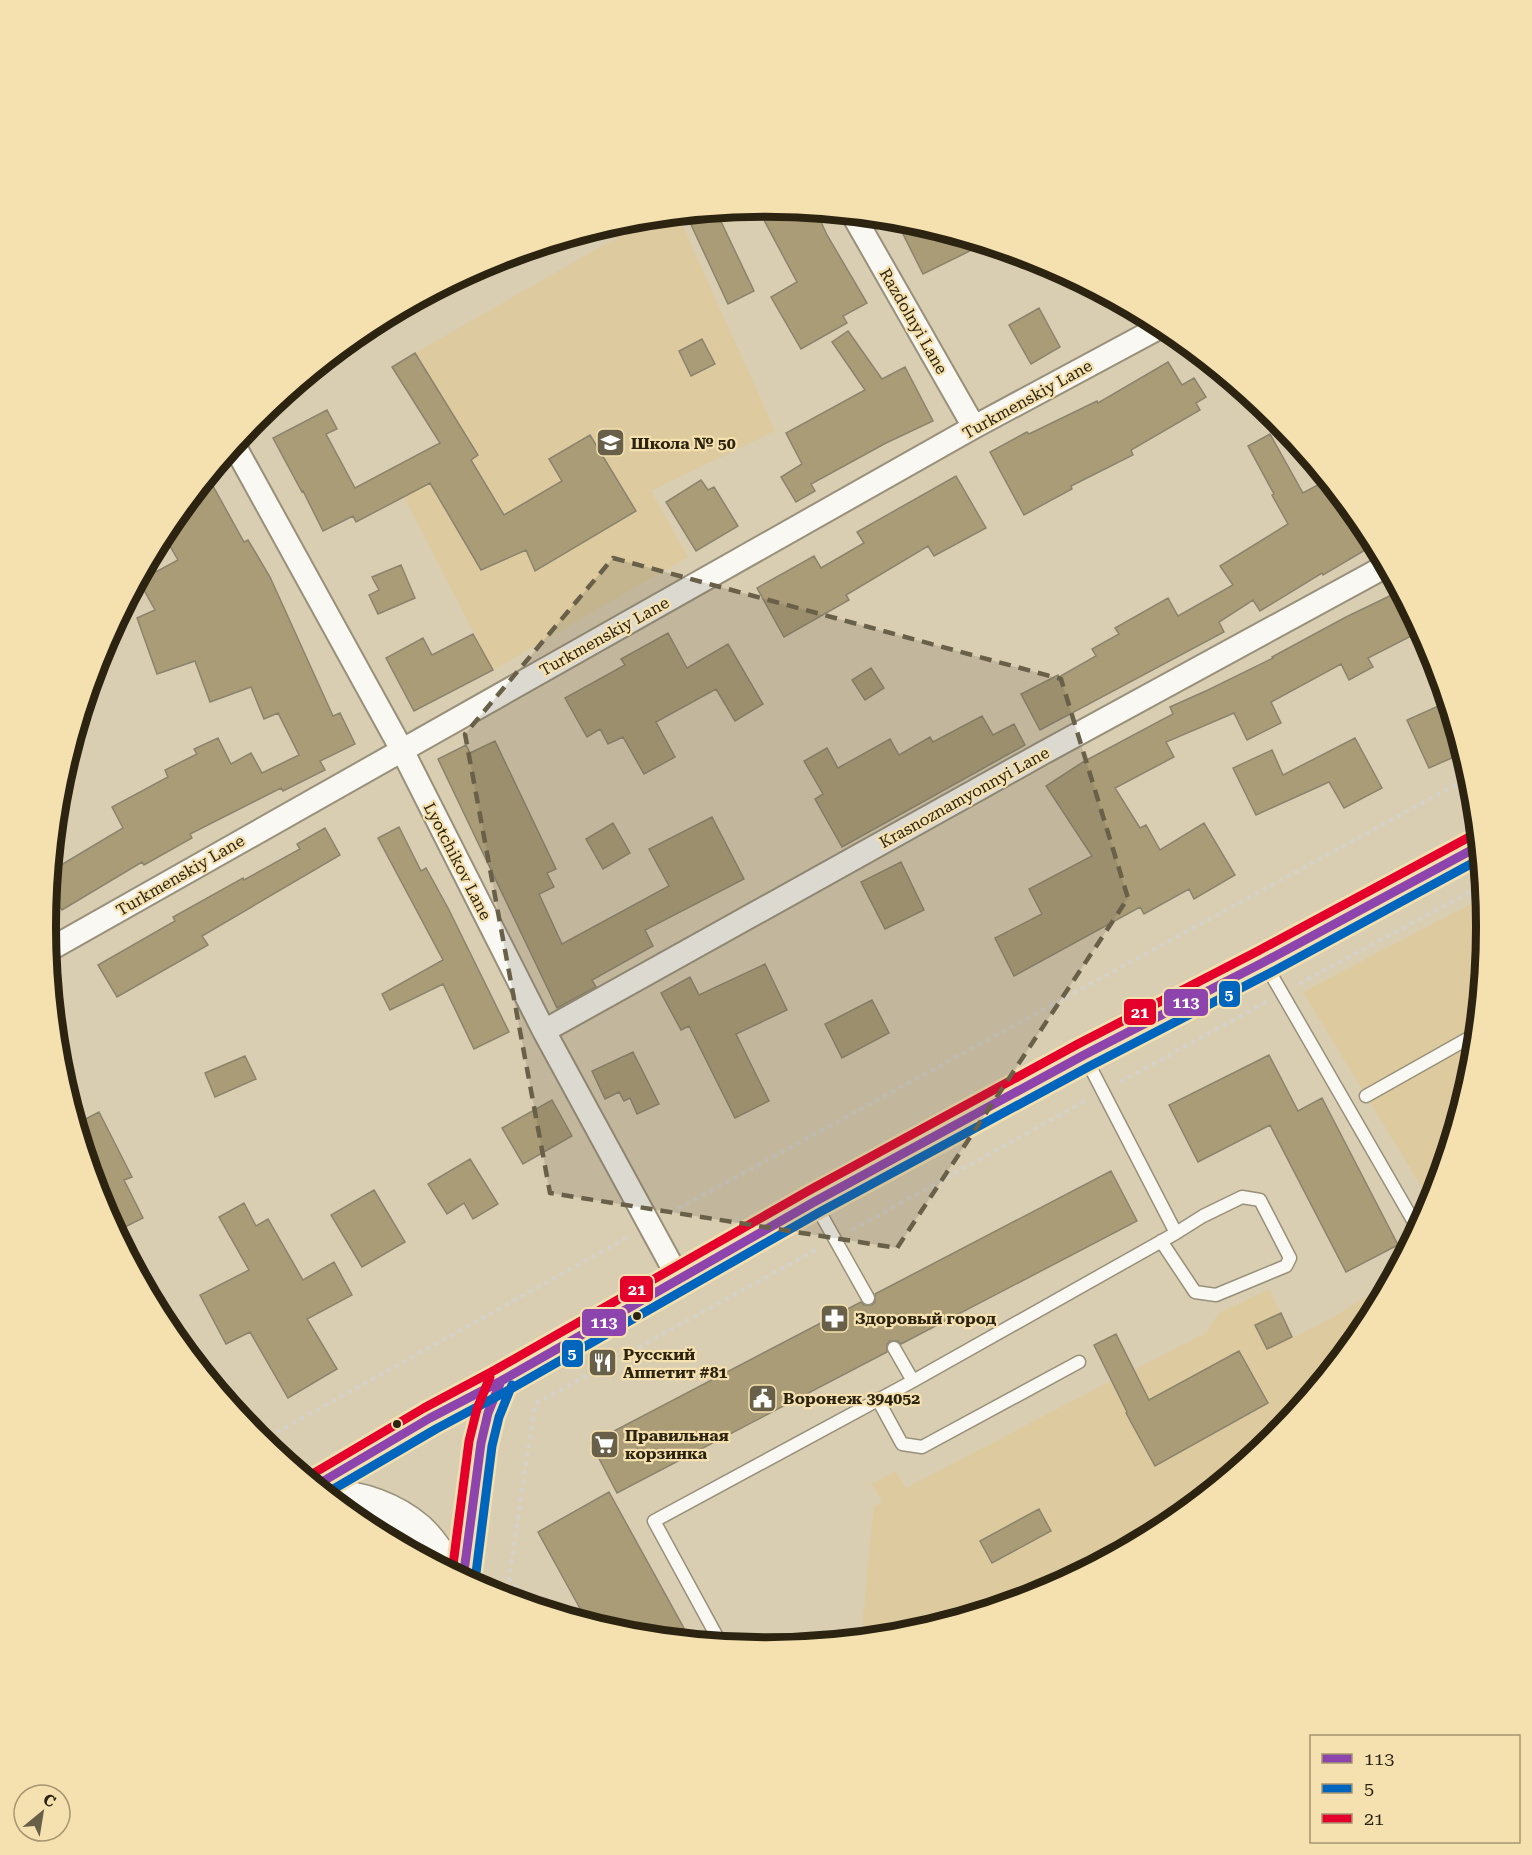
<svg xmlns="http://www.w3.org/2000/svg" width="1532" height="1855" font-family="'Roboto Serif',serif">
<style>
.built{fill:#ddcb9f}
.green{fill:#e5b4d1}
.building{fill:#a99c76;stroke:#8b836d;stroke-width:1.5}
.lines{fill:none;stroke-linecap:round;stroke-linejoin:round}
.service-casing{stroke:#98907a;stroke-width:15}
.minor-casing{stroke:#98907a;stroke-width:26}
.tertiary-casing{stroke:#98907a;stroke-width:32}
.trunk-casing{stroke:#98907a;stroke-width:36}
.path{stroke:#d4d1c8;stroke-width:4;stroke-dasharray:4.5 4.5;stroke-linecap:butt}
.service{stroke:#f9f8f3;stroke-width:12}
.minor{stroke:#f9f8f3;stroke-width:22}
.tertiary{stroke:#f9f8f3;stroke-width:28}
.trunk{stroke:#f9f8f3;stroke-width:33}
.bus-1-casing{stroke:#f5e1af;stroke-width:14}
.bus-2-casing{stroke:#f5e1af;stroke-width:14}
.bus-3-casing{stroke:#f5e1af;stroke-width:14}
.bus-1{stroke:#8e44ad;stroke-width:9}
.bus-2{stroke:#0065bd;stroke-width:9}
.bus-3{stroke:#e4002b;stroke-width:9}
.marked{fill:#696049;fill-opacity:0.2;stroke:#696049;stroke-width:4.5;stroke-dasharray:12 8;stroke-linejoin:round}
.bus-dot{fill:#2c2411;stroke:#f5e1af;stroke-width:2}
.labels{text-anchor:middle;stroke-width:4.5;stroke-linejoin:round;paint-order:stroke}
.street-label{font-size:16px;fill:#2c2411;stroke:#f5e1af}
.poi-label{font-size:16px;font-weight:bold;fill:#2c2411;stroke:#f5e1af;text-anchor:start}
.rim{fill:none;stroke:#2c2411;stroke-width:8}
.line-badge{stroke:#f5e1af;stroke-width:2}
.badge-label{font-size:16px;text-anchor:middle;font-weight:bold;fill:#fff}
</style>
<rect width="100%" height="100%" fill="#d9ceb2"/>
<!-- built -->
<path class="built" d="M 678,215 L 775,431 L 651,491 L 688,557 L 493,670 L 404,497 L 478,455 L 415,353 L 651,218 Z
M 1484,897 L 1487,928 L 1473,1068 L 1432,1204 L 1303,992 Z
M 1390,1282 L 1365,1328 L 1276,1438 L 1166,1527 L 1042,1594 L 906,1635 L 861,1639 L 874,1506 L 882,1502 L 872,1484 L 895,1471 L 906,1488 L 1111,1381 L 1094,1345 L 1116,1334 L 1134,1370 L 1206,1333 L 1219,1313 L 1269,1289 L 1293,1337 L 1323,1323 Z"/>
<!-- green -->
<path class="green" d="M 359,1522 C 378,1528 393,1536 408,1550 Z"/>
<!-- building -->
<path class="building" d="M 757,207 L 766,207 L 816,211 L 827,235 L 867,303 L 843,316 L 847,323 L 801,349 L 771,297 L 797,282 Z
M 716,211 L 754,291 L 728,304 L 686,214 Z
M 921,225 L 944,232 L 984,244 L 923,274 L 903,234 Z
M 1039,308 L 1060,347 L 1031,364 L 1009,325 Z
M 848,331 L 882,379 L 905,367 L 933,421 L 886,443 L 811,484 L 815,491 L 796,502 L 781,477 L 802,464 L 786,433 L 865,390 L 832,342 Z
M 702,339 L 715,364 L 691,376 L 679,351 Z
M 415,353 L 478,455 L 471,460 L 504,515 L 562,481 L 549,459 L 590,435 L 636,511 L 535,571 L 526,550 L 481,570 L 430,483 L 356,522 L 353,516 L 323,531 L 303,491 L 302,492 L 273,438 L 327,410 L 337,429 L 326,434 L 355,488 L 440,443 L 392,367 Z
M 1168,362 L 1182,385 L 1194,378 L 1206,397 L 1196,403 L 1200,410 L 1131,450 L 1133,455 L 1071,486 L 1072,489 L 1024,515 L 990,452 L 1027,432 L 1029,434 L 1097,401 L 1098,403 Z
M 1270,434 L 1303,493 L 1327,480 L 1366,527 L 1371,537 L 1363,542 L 1367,549 L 1323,575 L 1322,573 L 1260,611 L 1253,600 L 1219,622 L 1224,632 L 1040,730 L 1021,694 L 1058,675 L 1059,677 L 1096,656 L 1092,649 L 1119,634 L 1115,628 L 1168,598 L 1178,616 L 1233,585 L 1220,566 L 1288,524 L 1272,495 L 1274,494 L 1248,446 Z
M 956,476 L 986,528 L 934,556 L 928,546 L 846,595 L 849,600 L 784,637 L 757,588 L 814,556 L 821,568 L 864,543 L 857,532 Z
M 208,477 L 244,542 L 248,540 L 270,577 L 333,716 L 340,713 L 355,744 L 320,761 L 325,770 L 283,791 L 281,788 L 190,834 L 192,838 L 144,865 L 142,862 L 62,910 L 49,889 L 51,871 L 123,828 L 112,807 L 168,777 L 165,770 L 197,754 L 194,749 L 218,738 L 231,764 L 251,753 L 262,773 L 299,755 L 278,713 L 264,719 L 251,687 L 210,702 L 195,661 L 157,674 L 137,618 L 155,610 L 139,581 L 178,560 L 163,534 Z
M 701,480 L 708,490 L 714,487 L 738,526 L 696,551 L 666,502 Z
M 401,565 L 415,598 L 378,614 L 369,595 L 379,590 L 372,577 Z
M 1400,591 L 1421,631 L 1368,658 L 1373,667 L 1349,680 L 1341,664 L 1271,702 L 1281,723 L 1247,740 L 1234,713 L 1166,742 L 1174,757 L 1115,788 L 1140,828 L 1146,825 L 1160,850 L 1204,823 L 1235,875 L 1194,899 L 1189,889 L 1144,914 L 1140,907 L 1014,976 L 995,938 L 1042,914 L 1029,889 L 1092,856 L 1046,786 L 1083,762 L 1173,714 L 1170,707 L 1208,690 L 1273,658 L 1272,657 L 1346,617 Z
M 668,633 L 687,668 L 728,644 L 763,704 L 735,721 L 716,689 L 656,722 L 675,757 L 644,774 L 623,737 L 608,744 L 600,729 L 587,737 L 565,698 L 625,665 L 621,659 Z
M 473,634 L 493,670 L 414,711 L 386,658 L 423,638 L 432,655 Z
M 871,668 L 884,688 L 865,700 L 852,680 Z
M 1447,702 L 1463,753 L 1429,768 L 1407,720 Z
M 982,716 L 993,735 L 1014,724 L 1025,745 L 842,847 L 815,799 L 823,794 L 804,761 L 827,748 L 838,768 L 890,739 L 899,755 L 930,737 L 933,742 Z
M 1355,738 L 1382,788 L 1344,808 L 1329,782 L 1256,815 L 1233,768 L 1272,750 L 1283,775 Z
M 495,741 L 556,869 L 547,873 L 554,887 L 539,894 L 562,944 L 669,886 L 649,849 L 712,817 L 744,879 L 645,930 L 653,946 L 592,980 L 596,987 L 557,1008 L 438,759 L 466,745 L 470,753 Z
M 613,823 L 630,853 L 603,869 L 586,839 Z
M 399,827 L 421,871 L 426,868 L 448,908 L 509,1032 L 474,1049 L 443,984 L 390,1010 L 382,994 L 443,960 L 378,838 Z
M 325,828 L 340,855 L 202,936 L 208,945 L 117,997 L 98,965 L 175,921 L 173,917 L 243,878 L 244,880 L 300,849 L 297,844 Z
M 901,862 L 924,910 L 885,929 L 861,882 Z
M 765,964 L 787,1010 L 736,1034 L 769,1101 L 735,1118 L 689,1026 L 681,1030 L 661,993 L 690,977 L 699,995 Z
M 872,1000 L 889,1033 L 842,1058 L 825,1024 Z
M 633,1052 L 659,1104 L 637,1114 L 630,1098 L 624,1101 L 619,1092 L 605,1099 L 592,1071 Z
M 1269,1055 L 1298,1111 L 1322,1098 L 1398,1245 L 1346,1272 L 1270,1125 L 1198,1162 L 1169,1105 Z
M 245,1056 L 256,1079 L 215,1097 L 205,1073 Z
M 552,1100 L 572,1136 L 523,1164 L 502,1128 Z
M 99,1112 L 132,1177 L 124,1180 L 143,1218 L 115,1232 L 100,1203 L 76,1124 Z
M 470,1159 L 498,1204 L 473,1219 L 464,1203 L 447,1214 L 428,1184 Z
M 1111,1171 L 1137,1221 L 901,1344 L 898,1341 L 890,1341 L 887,1344 L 887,1352 L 617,1493 L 591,1443 L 861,1302 L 864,1305 L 872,1305 L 875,1302 L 875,1294 Z
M 374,1190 L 405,1242 L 362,1267 L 331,1215 Z
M 244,1203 L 256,1226 L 268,1219 L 303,1280 L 334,1262 L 352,1295 L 307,1319 L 337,1369 L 288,1398 L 250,1332 L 226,1344 L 200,1295 L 249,1270 L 219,1217 Z
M 1281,1313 L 1292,1337 L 1267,1349 L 1255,1325 Z
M 1116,1334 L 1149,1400 L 1239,1351 L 1268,1403 L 1155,1466 L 1126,1413 L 1127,1412 L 1094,1345 Z
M 609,1492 L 691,1641 L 625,1635 L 588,1623 L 538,1532 Z
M 1039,1509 L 1051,1531 L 992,1563 L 980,1541 Z"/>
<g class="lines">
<defs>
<path id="service" d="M 1264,962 L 1418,1229
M 1366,1096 L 1476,1034
M 814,1202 L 868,1298
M 1161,1241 L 1195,1292 L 1216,1295 L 1286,1266 L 1290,1258 L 1260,1200 L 1242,1197 L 1203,1216 L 1176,1233
M 894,1348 L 913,1381
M 878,1400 L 902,1444 L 922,1447 L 1079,1362
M 721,1644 L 654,1521 L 913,1381 L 1176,1233 L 1084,1055"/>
<path id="minor" d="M 853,215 L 974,427
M 234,445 L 402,750 L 544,1031 L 679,1279
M 47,951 L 974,427 L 1162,326
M 544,1031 L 1043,753 L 1386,566"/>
<path id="tertiary" d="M 315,1486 C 377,1449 437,1412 501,1381 L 814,1202 L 1084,1055 L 1264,962 L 1479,846
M 463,1579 C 471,1527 472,1475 485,1424 C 488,1409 496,1395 501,1381"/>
<path id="trunk" d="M 328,1497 C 359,1496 395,1510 418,1530 C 431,1542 440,1556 448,1571"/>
</defs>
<!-- service casing -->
<use href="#service" class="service-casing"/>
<!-- minor casing -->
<use href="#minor" class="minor-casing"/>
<!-- tertiary casing -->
<use href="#tertiary" class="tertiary-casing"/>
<!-- trunk casing -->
<use href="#trunk" class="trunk-casing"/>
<!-- path -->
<path class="path" d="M 1299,984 L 1483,885
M 1120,1082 L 1266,1002
M 670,1213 L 1470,777
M 852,1230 L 1087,1100
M 261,1441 L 630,1236
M 525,1604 L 509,1578 L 535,1404 L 819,1248"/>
<!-- service -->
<use href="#service" class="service"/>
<!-- minor -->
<use href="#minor" class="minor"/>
<!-- tertiary -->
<use href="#tertiary" class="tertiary"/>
<!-- trunk -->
<use href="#trunk" class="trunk"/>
<defs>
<path id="bus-1" d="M 315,1486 L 430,1418 L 501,1381 L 814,1202 L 1084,1055 L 1264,962 L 1479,846
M 463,1579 L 481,1443 L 488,1413 L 501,1381"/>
<path id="bus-2" d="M 325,1494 L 436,1429 L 507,1391 L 820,1212 L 1090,1066 L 1270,973 L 1480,859
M 475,1581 L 492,1446 L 499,1417 L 512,1385"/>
<path id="bus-3" d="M 309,1476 L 424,1408 L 495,1370 L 808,1191 L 1078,1044 L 1258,951 L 1473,835
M 452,1573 L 469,1441 L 477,1409 L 490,1377"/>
</defs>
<!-- bus-1 casing -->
<use href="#bus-1" class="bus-1-casing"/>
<!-- bus-2 casing -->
<use href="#bus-2" class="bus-2-casing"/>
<!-- bus-3 casing -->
<use href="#bus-3" class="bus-3-casing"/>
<!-- bus-1 -->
<use href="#bus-1" class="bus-1"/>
<!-- bus-2 -->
<use href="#bus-2" class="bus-2"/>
<!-- bus-3 -->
<use href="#bus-3" class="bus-3"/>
</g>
<!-- marked area -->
<path class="marked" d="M 613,558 L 1061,679 L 1128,898 L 897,1248 L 550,1193 L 465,734 Z"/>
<!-- icons -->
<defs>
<symbol id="school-square" viewBox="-11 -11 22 22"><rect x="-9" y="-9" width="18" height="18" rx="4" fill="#696049" stroke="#f5e1af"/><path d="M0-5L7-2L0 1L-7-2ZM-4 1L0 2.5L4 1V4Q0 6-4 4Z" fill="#fff"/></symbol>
<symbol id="pharmacy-square" viewBox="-11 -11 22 22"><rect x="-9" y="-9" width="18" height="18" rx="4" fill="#696049" stroke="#f5e1af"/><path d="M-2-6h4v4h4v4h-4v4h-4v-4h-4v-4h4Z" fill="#fff"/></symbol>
<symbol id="restaurant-square" viewBox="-11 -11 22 22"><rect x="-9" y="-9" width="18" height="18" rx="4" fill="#696049" stroke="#f5e1af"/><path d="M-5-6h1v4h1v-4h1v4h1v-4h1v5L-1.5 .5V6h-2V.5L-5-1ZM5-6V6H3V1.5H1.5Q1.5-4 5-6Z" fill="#fff"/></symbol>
<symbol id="civic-square" viewBox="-11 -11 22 22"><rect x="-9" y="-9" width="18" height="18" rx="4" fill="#696049" stroke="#f5e1af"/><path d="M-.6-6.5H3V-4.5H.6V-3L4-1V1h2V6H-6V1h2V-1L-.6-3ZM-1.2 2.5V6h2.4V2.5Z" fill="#fff"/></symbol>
<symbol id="supermarket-square" viewBox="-11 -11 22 22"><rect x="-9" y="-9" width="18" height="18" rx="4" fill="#696049" stroke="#f5e1af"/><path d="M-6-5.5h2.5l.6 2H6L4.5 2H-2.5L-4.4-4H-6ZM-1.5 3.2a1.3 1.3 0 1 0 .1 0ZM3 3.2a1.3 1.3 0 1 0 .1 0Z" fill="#fff"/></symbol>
</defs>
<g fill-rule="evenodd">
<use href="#school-square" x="594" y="426" width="33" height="33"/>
<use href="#pharmacy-square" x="818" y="1302" width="33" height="33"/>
<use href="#restaurant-square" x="586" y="1346" width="33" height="33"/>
<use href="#civic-square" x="746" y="1382" width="33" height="33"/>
<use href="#supermarket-square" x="588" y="1428" width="33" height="33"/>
</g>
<!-- markers -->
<g class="bus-dot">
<circle cx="637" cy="1316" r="5"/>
<circle cx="397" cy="1424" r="5"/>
</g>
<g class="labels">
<!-- street labels -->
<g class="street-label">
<text transform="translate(914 321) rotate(60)" y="6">Razdolnyi Lane</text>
<text transform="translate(1027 399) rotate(-29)" y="6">Turkmenskiy Lane</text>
<text transform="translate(604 636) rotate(-29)" y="6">Turkmenskiy Lane</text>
<text transform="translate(964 797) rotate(-29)" y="6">Krasnoznamyonnyi Lane</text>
<text transform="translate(458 861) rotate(63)" y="6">Lyotchikov Lane</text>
<text transform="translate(180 875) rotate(-30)" y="6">Turkmenskiy Lane</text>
</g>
<!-- poi labels -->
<g class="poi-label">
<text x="631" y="449">Школа № 50</text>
<text x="855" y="1324">Здоровый город</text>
<text x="623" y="1360">Русский<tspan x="623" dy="18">Аппетит #81</tspan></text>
<text x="783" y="1404">Воронеж 394052</text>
<text x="625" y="1441">Правильная<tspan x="625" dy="18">корзинка</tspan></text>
</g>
</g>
<!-- crop -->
<path d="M0 0H1532V1855H0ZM56 927a710 710 0 1 1 1420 0a710 710 0 1 1-1420 0Z" fill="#f5e1af" fill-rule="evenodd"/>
<path class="rim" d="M56 927a710 710 0 1 1 1420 0a710 710 0 1 1-1420 0Z"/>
<g class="line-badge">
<rect x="1218" y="980" width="23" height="28" rx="6" fill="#0065bd"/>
<rect x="1163" y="988" width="46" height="29" rx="6" fill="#8e44ad"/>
<rect x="1123" y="998" width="34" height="28" rx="6" fill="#e4002b"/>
<rect x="619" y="1275" width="35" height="28" rx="6" fill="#e4002b"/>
<rect x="581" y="1308" width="46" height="29" rx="6" fill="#8e44ad"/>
<rect x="561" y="1339" width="23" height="29" rx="6" fill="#0065bd"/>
</g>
<g class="badge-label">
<text x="1229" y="1000">5</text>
<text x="1186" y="1008">113</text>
<text x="1140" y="1018">21</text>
<text x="637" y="1295">21</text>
<text x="604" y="1328">113</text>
<text x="572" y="1359">5</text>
</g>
<!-- legend -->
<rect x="1310" y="1735" width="210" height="108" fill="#f5e1af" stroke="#a59570" stroke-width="1.5"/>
<rect x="1322" y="1754" width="30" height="9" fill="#8e44ad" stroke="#a59570" stroke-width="1.5"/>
<text x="1364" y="1765" font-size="18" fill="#2c2411">113</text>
<rect x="1322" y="1784" width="30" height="9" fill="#0065bd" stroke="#a59570" stroke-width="1.5"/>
<text x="1364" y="1795" font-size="18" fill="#2c2411">5</text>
<rect x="1322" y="1814" width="30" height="9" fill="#e4002b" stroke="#a59570" stroke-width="1.5"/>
<text x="1364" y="1825" font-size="18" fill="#2c2411">21</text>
<!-- north arrow -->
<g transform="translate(42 1813) rotate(30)"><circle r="28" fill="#f5e1af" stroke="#a59570" stroke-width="1.5"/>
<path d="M0-4.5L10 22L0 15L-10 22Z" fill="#696049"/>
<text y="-9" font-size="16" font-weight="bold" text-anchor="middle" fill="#2c2411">С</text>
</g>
</svg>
